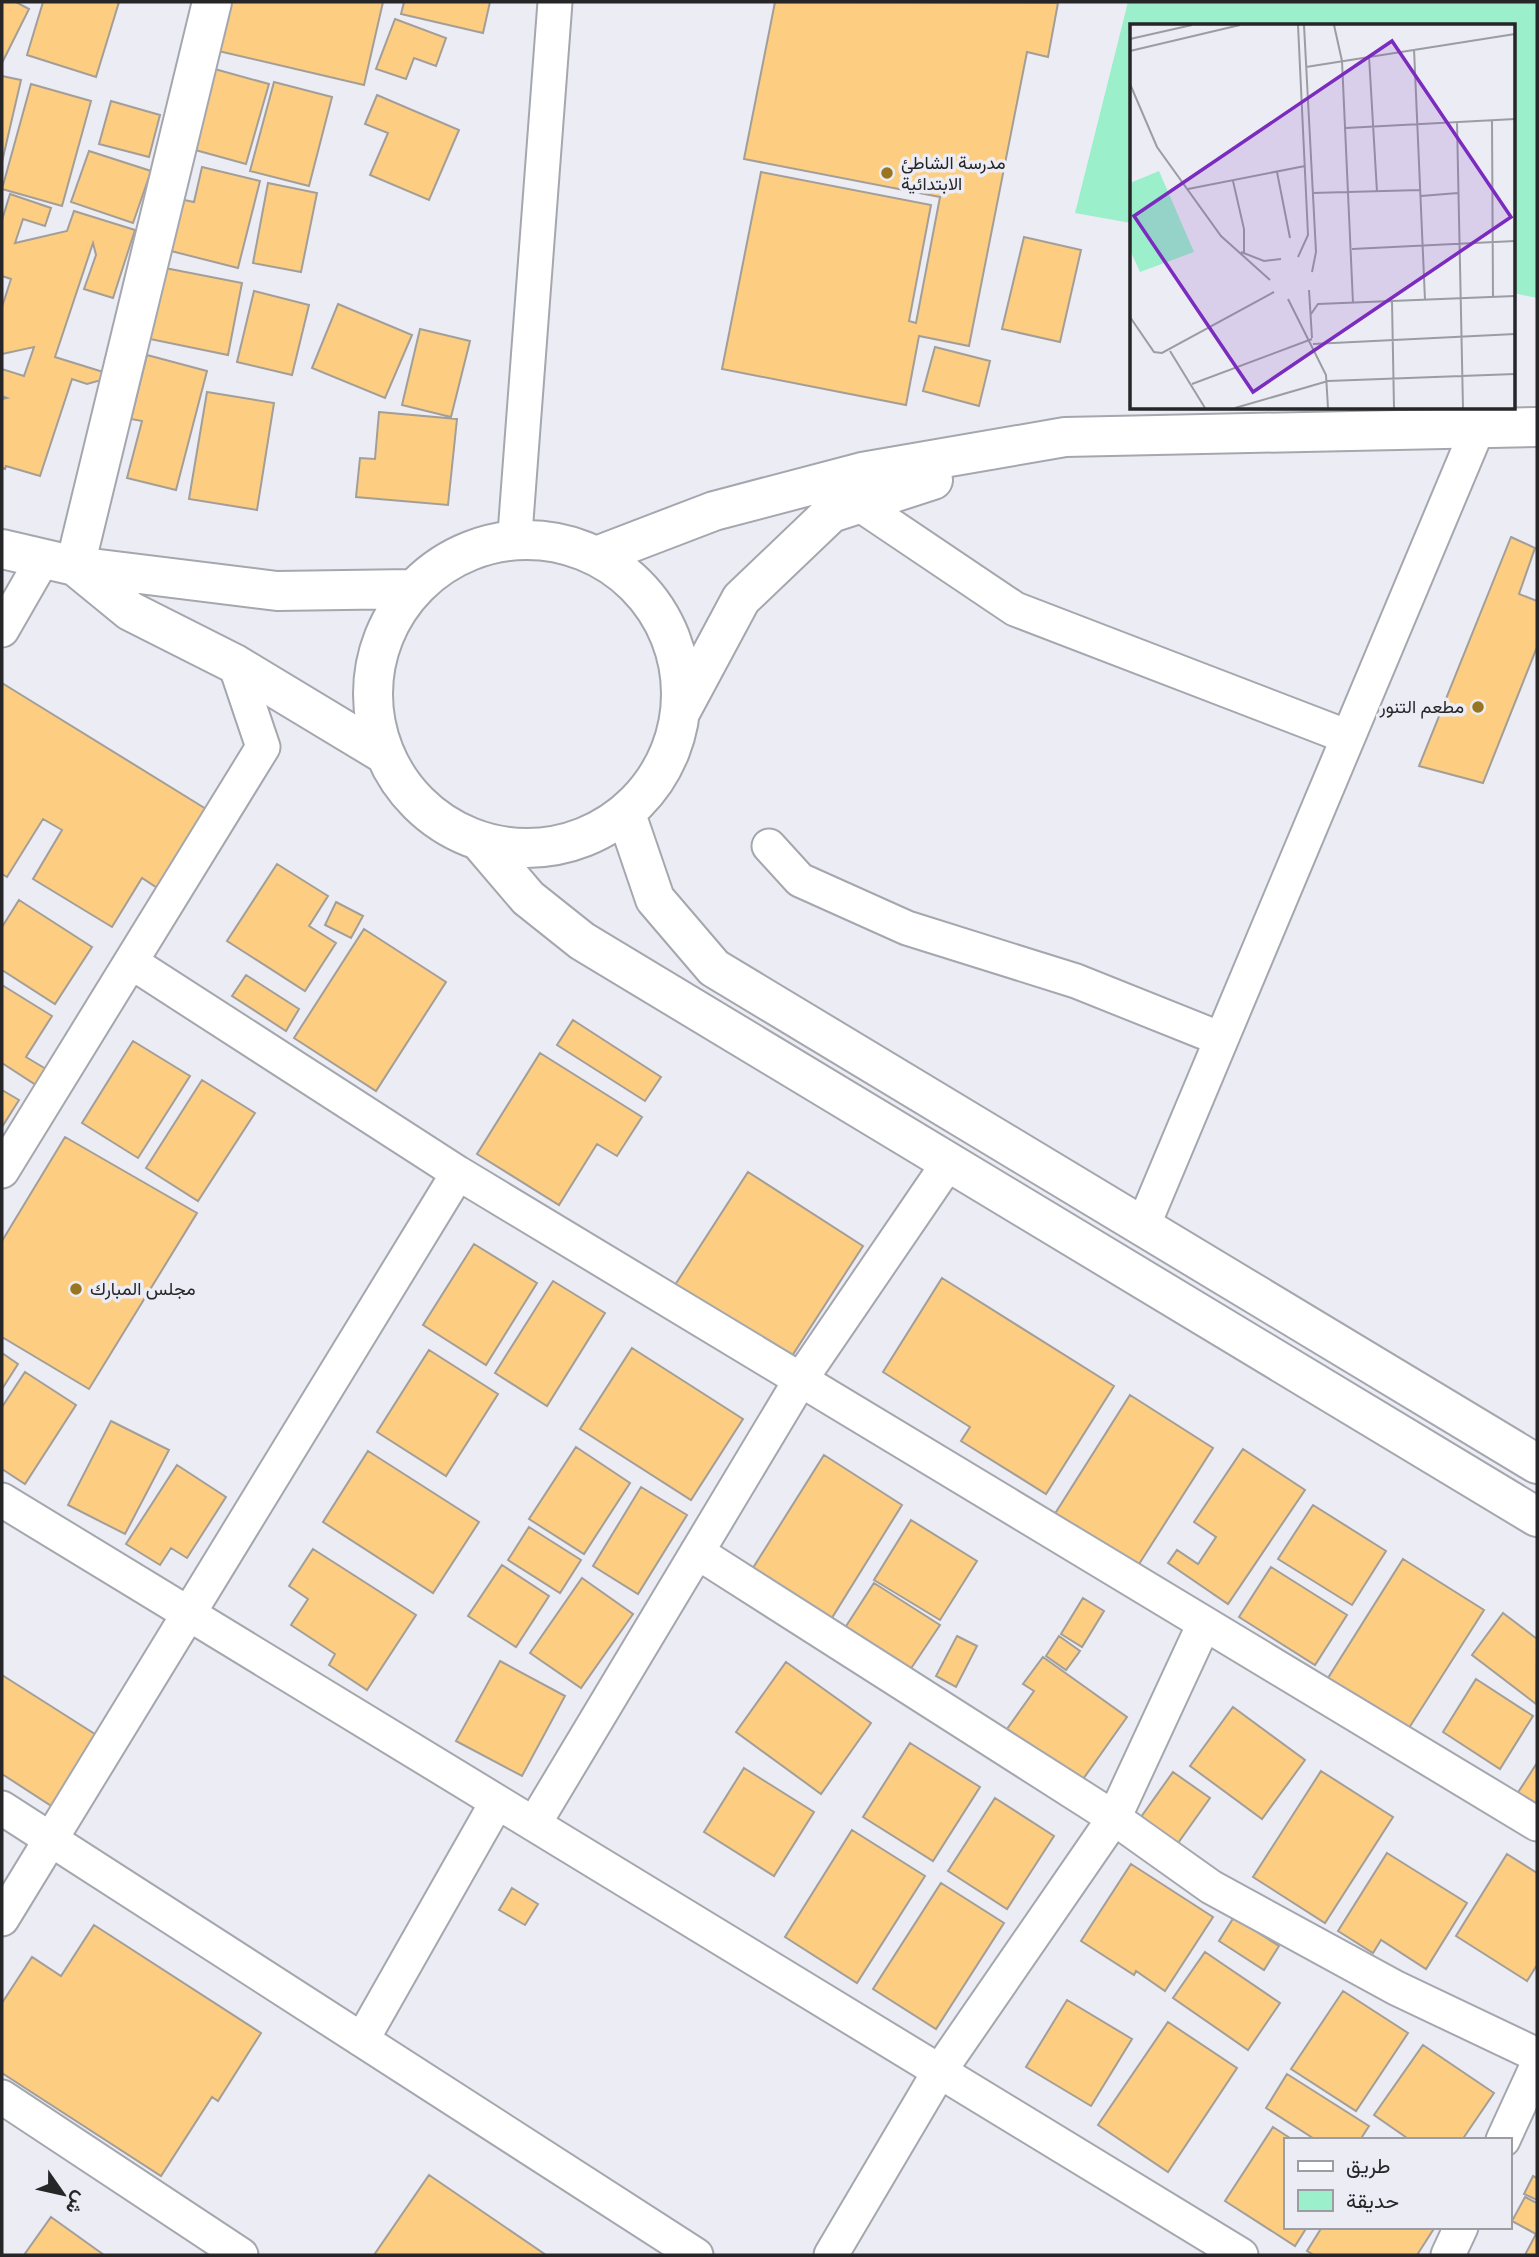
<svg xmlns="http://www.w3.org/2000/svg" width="1539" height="2257" font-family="Figtree,Vazirmatn,sans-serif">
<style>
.green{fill:#9befca}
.building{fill:#fdce81;stroke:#a39e98;stroke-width:2}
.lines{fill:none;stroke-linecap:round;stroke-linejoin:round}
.minor-casing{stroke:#a5a7ae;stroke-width:37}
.tertiary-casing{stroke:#a5a7ae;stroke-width:42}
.minor{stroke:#fff;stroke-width:33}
.tertiary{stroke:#fff;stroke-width:38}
.poi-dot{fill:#997520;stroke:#ebecf4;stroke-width:2.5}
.labels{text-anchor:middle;stroke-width:7;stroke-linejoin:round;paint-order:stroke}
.poi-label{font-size:18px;fill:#262629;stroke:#ebecf4;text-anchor:start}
.inset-road{fill:none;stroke:#9c9da3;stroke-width:2}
.view{fill:#7b2cbf;fill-opacity:0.15;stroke:#7b2cbf;stroke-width:3.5}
.inset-edge{fill:none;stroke:#262629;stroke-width:3.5}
</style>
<rect width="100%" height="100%" fill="#ebecf4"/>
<!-- green -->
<path class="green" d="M 1128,2 L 1537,2 L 1537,298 L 1513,293 L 1513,26 L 1131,26 L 1131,223 L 1075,213 Z"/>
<!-- building -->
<path class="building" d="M 2,2 L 16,2 L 29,9 L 2,63 Z
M 43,2 L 119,2 L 96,77 L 27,55 Z
M 225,2 L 383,2 L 364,85 L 214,50 Z
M 404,2 L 490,2 L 483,33 L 401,14 Z
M 775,2 L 1058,3 L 1048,57 L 1027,52 L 969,346 L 919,336 L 906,405 L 722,369 L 761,172 L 931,205 L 909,321 L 916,323 L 940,197 L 744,159 Z
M 395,19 L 446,38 L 436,66 L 414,58 L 406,79 L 376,69 Z
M 211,68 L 269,84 L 246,164 L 188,148 Z
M 2,76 L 21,80 L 2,162 Z
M 274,82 L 332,97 L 309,186 L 250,171 Z
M 31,84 L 91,101 L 62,206 L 2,189 Z
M 377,95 L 459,130 L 429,200 L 370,175 L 388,133 L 365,124 Z
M 111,101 L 160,115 L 149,157 L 99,144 Z
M 89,151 L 151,171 L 133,223 L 71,202 Z
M 202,167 L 260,181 L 238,268 L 171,251 L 184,200 L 194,202 Z
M 268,183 L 317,193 L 301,272 L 253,263 Z
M 10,194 L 51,208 L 45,226 L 23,219 L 15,243 L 67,231 L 74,211 L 135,230 L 113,298 L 84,289 L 96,255 L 93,243 L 55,357 L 116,376 L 87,384 L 72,379 L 40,476 L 6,466 L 5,469 L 2,468 L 2,399 L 7,398 L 2,396 L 2,369 L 24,376 L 34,347 L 2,354 L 2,307 L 11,279 L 2,276 L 2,220 Z
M 1024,237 L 1081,250 L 1060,342 L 1002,329 Z
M 165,268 L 242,283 L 228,355 L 150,339 Z
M 254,291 L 309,305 L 292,375 L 237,362 Z
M 338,304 L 412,335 L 385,398 L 312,368 Z
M 420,329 L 470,341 L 451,417 L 402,405 Z
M 935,347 L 990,361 L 979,406 L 923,391 Z
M 147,355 L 207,371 L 176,490 L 127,478 L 142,421 L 131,419 Z
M 207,392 L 274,403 L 257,510 L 189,499 Z
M 379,412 L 457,419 L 448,505 L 356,497 L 360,458 L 375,459 Z
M 1511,537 L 1535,548 L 1519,594 L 1537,601 L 1537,647 L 1483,783 L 1419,766 Z
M 2,683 L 211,812 L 162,891 L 142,878 L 112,927 L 33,879 L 62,830 L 43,819 L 7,877 L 2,874 Z
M 277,864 L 328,896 L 309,926 L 336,943 L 305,991 L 227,941 Z
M 19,900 L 92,947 L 55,1004 L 2,970 L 2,927 Z
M 336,902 L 363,916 L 351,938 L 325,925 Z
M 364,929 L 446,982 L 376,1091 L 294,1038 Z
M 246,975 L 299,1009 L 286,1031 L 232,996 Z
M 2,985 L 52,1016 L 26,1057 L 46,1069 L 36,1085 L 2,1063 Z
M 573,1020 L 661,1077 L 645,1101 L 557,1045 Z
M 133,1041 L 190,1076 L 138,1158 L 82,1123 Z
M 540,1053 L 642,1117 L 617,1156 L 597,1144 L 559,1205 L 477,1154 Z
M 202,1080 L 255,1113 L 198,1201 L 146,1168 Z
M 2,1090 L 19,1100 L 2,1127 Z
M 65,1137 L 197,1213 L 89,1389 L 2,1337 L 2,1241 Z
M 748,1172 L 863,1246 L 790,1359 L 675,1285 Z
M 474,1244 L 537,1283 L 486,1365 L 423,1325 Z
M 942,1278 L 1114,1386 L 1046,1494 L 961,1441 L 970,1427 L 883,1372 Z
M 553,1281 L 605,1313 L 547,1406 L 495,1373 Z
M 632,1348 L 743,1419 L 691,1500 L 580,1429 Z
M 429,1350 L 498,1394 L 446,1476 L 377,1432 Z
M 2,1353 L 18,1364 L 2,1389 Z
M 25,1372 L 76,1405 L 25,1484 L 2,1469 L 2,1407 Z
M 1130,1395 L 1213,1448 L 1134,1572 L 1051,1520 Z
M 111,1421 L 169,1450 L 125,1534 L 68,1505 Z
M 576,1447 L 630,1483 L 584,1554 L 529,1519 Z
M 1243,1449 L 1305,1490 L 1228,1604 L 1168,1563 L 1177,1550 L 1198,1564 L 1216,1537 L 1194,1522 Z
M 368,1451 L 479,1522 L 433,1593 L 323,1522 Z
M 824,1455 L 902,1505 L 825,1629 L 746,1579 Z
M 177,1465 L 226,1497 L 187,1558 L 171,1548 L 160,1565 L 126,1544 Z
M 641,1487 L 687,1515 L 638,1594 L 593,1566 Z
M 1313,1505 L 1386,1551 L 1352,1605 L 1278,1559 Z
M 911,1520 L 977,1561 L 940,1620 L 874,1580 Z
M 529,1527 L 581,1560 L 560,1593 L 508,1560 Z
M 313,1549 L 416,1615 L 367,1690 L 329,1665 L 335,1654 L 291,1625 L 308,1599 L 289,1586 Z
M 1403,1559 L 1484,1610 L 1409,1728 L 1328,1678 Z
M 502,1565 L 549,1596 L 516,1647 L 468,1616 Z
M 1271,1567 L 1347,1615 L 1315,1665 L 1239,1617 Z
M 582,1578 L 633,1614 L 581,1688 L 530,1653 Z
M 874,1583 L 940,1625 L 906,1676 L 841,1634 Z
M 1083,1598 L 1104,1611 L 1082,1647 L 1061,1634 Z
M 1503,1613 L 1537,1639 L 1536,1704 L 1472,1655 Z
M 957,1636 L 977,1646 L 956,1687 L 936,1676 Z
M 1059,1636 L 1080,1651 L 1066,1670 L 1046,1656 Z
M 1043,1657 L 1127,1717 L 1081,1782 L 1007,1729 L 1034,1691 L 1023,1684 Z
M 500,1661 L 565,1696 L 522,1776 L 456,1741 Z
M 786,1662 L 871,1723 L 821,1794 L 736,1732 Z
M 2,1675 L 98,1736 L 53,1807 L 2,1774 Z
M 1476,1679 L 1533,1716 L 1500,1769 L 1443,1732 Z
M 1233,1707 L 1305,1760 L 1262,1819 L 1190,1766 Z
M 910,1743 L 980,1787 L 933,1861 L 863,1817 Z
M 1537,1763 L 1537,1808 L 1517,1794 Z
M 744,1768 L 814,1812 L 774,1876 L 704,1832 Z
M 1321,1771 L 1393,1817 L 1325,1923 L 1253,1877 Z
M 1173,1772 L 1210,1798 L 1178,1843 L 1141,1817 Z
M 995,1798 L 1054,1836 L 1007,1909 L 948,1871 Z
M 852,1830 L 925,1876 L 857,1983 L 785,1937 Z
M 1387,1853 L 1467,1903 L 1426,1969 L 1381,1940 L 1373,1953 L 1338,1931 Z
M 1507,1854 L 1537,1873 L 1537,1965 L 1527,1981 L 1456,1936 Z
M 1131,1864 L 1213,1917 L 1165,1991 L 1136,1971 L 1134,1975 L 1081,1941 Z
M 941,1883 L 1004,1923 L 936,2029 L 873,1989 Z
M 512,1888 L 538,1904 L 525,1925 L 499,1910 Z
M 1234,1917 L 1279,1946 L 1264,1970 L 1219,1941 Z
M 94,1925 L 261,2033 L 218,2101 L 212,2097 L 161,2176 L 2,2073 L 2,2003 L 32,1957 L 61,1976 Z
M 1205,1952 L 1280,2003 L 1248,2050 L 1173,1998 Z
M 1343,1991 L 1408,2033 L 1356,2111 L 1291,2069 Z
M 1067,2000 L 1132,2039 L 1091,2106 L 1026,2067 Z
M 1168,2022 L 1237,2068 L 1168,2172 L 1098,2125 Z
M 1423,2045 L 1494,2093 L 1462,2140 L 1410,2140 L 1374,2115 Z
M 1287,2074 L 1369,2126 L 1360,2140 L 1316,2140 L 1266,2108 Z
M 1273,2127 L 1293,2140 L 1285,2140 L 1285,2227 L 1307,2227 L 1295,2246 L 1225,2201 Z
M 429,2175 L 546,2255 L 374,2255 Z
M 1533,2176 L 1537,2178 L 1537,2200 L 1524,2194 Z
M 1525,2197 L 1537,2203 L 1537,2255 L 1525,2255 L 1536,2234 L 1512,2221 Z
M 51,2217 L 104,2255 L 24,2255 Z
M 1322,2227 L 1435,2227 L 1417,2255 L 1314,2255 L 1307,2251 Z"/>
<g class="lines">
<defs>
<path id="minor" d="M 859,504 L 1015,609 L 1348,737
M 515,534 L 555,2
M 2,630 L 44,557
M 769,846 L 800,880 L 907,928 L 1076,981 L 1221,1039
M 131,962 L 458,1173 L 1537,1824
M 2,1171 L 263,747 L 235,664
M 1143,1226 L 1478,428
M 2,1500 L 1241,2255
M 697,1552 L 1114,1818 L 1211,1887 L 1396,1988 L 1537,2055
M 2,1808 L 696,2255
M 534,1824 L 801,1379 L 949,1162
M 2,1919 L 458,1173
M 362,2040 L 497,1802
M 2,2097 L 241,2255
M 1503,2140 L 1537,2066
M 831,2255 L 939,2072 L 1114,1818 L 1204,1624
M 1448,2255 L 1461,2227"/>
<path id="tertiary" d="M373 694a154 154 0 1 1 308 0a154 154 0 1 1-308 0Z
M 2,549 L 75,566 L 277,591 L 412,589
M 599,555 L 714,511 L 862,472 L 1065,437 L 1537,427
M 75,566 L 212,2
M 75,566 L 130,611 L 235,664 L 384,754
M 682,709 L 741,599 L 831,513 L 933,480
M 626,814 L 655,899 L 714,968 L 1537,1464
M 481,843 L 528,898 L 582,941 L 1537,1517"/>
</defs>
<!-- minor casing -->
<use href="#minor" class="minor-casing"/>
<!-- tertiary casing -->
<use href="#tertiary" class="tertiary-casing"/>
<!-- minor -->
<use href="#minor" class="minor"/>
<!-- tertiary -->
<use href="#tertiary" class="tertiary"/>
</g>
<!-- markers -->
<g class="poi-dot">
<circle cx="887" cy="173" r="7"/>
<circle cx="1478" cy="707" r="7"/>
<circle cx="76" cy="1289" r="7"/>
</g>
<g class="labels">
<!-- poi labels -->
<g class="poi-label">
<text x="901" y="169">مدرسة الشاطئ<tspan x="901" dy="21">الابتدائية</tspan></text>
<text x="1464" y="713" text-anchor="end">مطعم التنور</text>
<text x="90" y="1295">مجلس المبارك</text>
</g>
</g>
<!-- overview -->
<g transform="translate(1130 24)">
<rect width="385" height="385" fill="#ebecf4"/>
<path d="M 29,147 L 64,228 L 10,248 L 0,226 L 0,159 Z" fill="#9befca"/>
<path class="inset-road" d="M 168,1 L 178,211 L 168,233M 174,1 L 186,228 L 182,248M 204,1 L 212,37 L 223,279M 0,15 L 62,1M 284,25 L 295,276M 0,27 L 110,1M 239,32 L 247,168M 176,43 L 385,10M 0,60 L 27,123 L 91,212 L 140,256M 362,96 L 363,273M 327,98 L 333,384M 216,104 L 385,95M 147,148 L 160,214M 103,157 L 114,205 L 114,230M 58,165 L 175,142M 182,169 L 290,166M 291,172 L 328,169M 222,225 L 385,217M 111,228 L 134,237 L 151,235M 179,266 L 182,314M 158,275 L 196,351 L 198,384M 262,277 L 264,384M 181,290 L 188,280 L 385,272M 0,293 L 24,328 L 32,329 L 144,268M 183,320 L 385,310M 40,327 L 75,384M 62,360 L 182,315M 105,384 L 198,357 L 385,350"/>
<path class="view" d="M 262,17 L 381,193 L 123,368 L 4,192 Z"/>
<rect width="385" height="385" class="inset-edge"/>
</g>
<!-- border -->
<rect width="1539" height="2257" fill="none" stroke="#262629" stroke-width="7"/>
<!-- legend -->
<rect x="1284" y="2138" width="228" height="91" fill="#ebecf4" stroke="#9c9da3" stroke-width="2"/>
<rect x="1298" y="2161" width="35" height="10" fill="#ffffff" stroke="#9c9da3" stroke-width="2"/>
<text x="1346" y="2173" font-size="21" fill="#262629">طريق</text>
<rect x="1298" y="2190" width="35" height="21" fill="#9befca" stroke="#9c9da3" stroke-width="2"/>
<text x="1346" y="2208" font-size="21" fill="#262629">حديقة</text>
<!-- north arrow -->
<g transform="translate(63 2194) rotate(124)" stroke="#ebecf4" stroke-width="5" paint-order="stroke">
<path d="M0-5L12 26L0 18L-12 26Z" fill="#262629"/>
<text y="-10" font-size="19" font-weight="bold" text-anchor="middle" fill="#262629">ش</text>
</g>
</svg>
